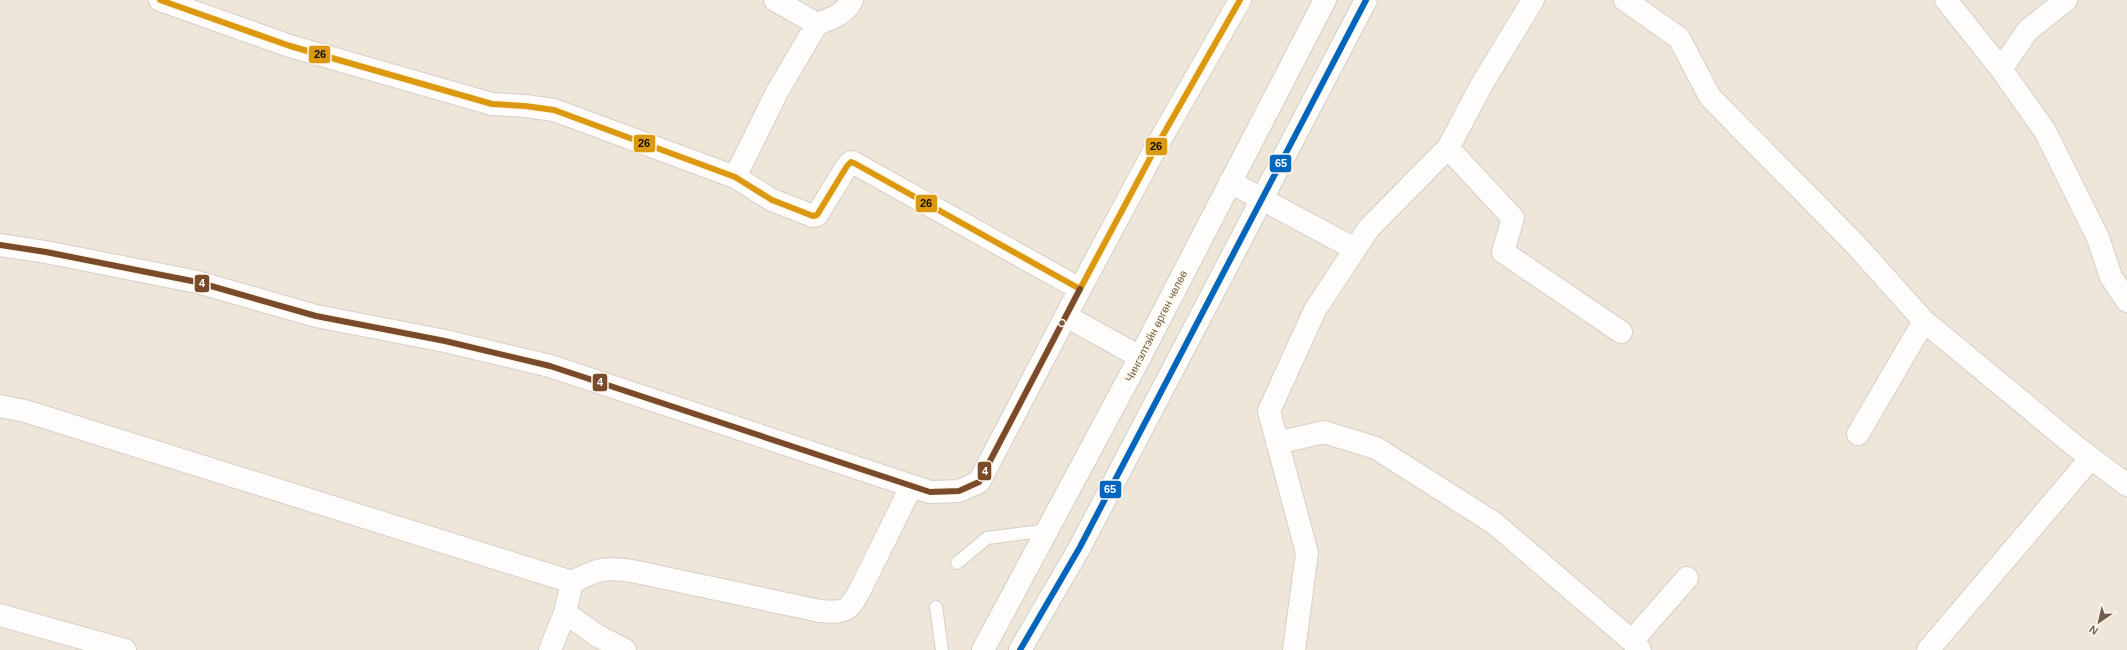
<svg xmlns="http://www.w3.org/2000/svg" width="2127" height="650" font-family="Arial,sans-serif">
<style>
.residential{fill:#eee6d8}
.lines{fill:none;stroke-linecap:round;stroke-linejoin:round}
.lane-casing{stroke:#d5cfc9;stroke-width:14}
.street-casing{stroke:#d5cfc9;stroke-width:24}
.secondary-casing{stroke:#d3cec5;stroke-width:24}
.lane{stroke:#fefdfc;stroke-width:12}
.street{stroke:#fefdfc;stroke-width:22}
.secondary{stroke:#fefdfc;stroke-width:22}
.bus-1-casing{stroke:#fdf8eb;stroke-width:9}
.bus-2-casing{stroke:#fdf8eb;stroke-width:9}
.bus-3-casing{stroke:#fdf8eb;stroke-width:9}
.bus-1{stroke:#dc980f;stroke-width:6}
.bus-2{stroke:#7a4b2a;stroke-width:6}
.bus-3{stroke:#0065bd;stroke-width:6}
.bus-dot{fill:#715e4d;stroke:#fdf8eb;stroke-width:1.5}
.labels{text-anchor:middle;stroke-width:3;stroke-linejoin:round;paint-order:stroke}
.street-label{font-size:11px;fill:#715e4d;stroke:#fdf8eb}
.line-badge{stroke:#fdf8eb;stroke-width:1.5}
.badge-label{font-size:11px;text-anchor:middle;font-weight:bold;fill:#fff}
.pale-badge-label{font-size:11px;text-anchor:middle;font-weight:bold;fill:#111}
</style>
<rect width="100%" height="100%" fill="#f6f2ea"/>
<!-- residential -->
<path class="residential" d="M 0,0 L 2127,0 L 2127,650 L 0,650 Z"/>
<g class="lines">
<defs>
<path id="lane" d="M 957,563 L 987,538 L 1048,530
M 936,607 L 942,650"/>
<path id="street" d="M 160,0 L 290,46 L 492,104 L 525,106 L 554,110 L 735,177 L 772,200 L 813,216 L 817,215 L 847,166 L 851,162 L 854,163 L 1080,289 L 1155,149 L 1240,0
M 775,0 L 817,24
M 1625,0 L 1679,38 L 1710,97 L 1855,244 L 1924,321 L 2075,446 L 2127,485
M 1946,0 L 2001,69 L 2045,131 L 2098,238 L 2111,277 L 2127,301
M 2001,69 L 2028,30 L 2066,0
M 1448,148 L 1513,218 L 1503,252 L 1621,332
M 735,177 L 777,92 L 817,24 C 831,19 845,14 852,0
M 1230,182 L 1355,249
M 0,245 L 46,252 L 197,282 L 316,316 L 445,341 L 550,366 L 930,492 L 959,491 L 979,482 L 1080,289
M 1066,316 L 1140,357
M 0,406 L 25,411 L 572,582 L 565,613 L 598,636 L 625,650
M 1858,434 L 1924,321
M 1277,443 L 1324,432 L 1376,448 L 1494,523 L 1632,641 L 1640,650
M 572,582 C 598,569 603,567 632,571 L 820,611 C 845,613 848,612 860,590 L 911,487
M 0,615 L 125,650
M 1632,641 L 1687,578
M 550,650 L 565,613
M 1294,650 L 1307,553 L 1269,411 L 1315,310 L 1369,228 L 1448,148 L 1482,84 L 1533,0
M 1928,650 L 2091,458"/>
<path id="secondary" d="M 983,650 L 1140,357 L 1325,0
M 1020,650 L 1080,547 L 1366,0"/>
</defs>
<!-- lane casing -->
<use href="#lane" class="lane-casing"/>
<!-- street casing -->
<use href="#street" class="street-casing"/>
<!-- secondary casing -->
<use href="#secondary" class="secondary-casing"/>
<!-- lane -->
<use href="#lane" class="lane"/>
<!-- street -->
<use href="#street" class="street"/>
<!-- secondary -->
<use href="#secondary" class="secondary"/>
<defs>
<path id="bus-1" d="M 160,0 L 290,46 L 492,104 L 525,106 L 554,110 L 735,177 L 772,200 L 813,216 L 817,215 L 847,166 L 851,162 L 854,163 L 1080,289 L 1155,149 L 1240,0"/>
<path id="bus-2" d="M 0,245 L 46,252 L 197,282 L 316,316 L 445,341 L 550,366 L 930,492 L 959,491 L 979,482 L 1080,289"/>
<path id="bus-3" d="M 1020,650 L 1080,547 L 1366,0"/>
</defs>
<!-- bus-1 casing -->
<use href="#bus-1" class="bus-1-casing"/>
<!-- bus-2 casing -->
<use href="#bus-2" class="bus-2-casing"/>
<!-- bus-3 casing -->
<use href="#bus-3" class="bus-3-casing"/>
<!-- bus-1 -->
<use href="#bus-1" class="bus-1"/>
<!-- bus-2 -->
<use href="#bus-2" class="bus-2"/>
<!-- bus-3 -->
<use href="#bus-3" class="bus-3"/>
</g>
<!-- markers -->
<circle class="bus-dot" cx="1062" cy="323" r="3.5"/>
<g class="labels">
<!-- street labels -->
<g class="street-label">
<text transform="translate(1156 326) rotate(-63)" y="4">Чингэлтэйн өргөн чөлөө</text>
</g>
</g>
<g class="line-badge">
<rect x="308" y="45" width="23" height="19" rx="4" fill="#dc980f"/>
<rect x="633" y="134" width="23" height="19" rx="4" fill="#dc980f"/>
<rect x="1145" y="137" width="23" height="19" rx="4" fill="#dc980f"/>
<rect x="1269" y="154" width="23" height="19" rx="4" fill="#0065bd"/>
<rect x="915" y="194" width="23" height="19" rx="4" fill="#dc980f"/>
<rect x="194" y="274" width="16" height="19" rx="4" fill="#7a4b2a"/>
<rect x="592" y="373" width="16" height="19" rx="4" fill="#7a4b2a"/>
<rect x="977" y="461" width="15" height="20" rx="4" fill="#7a4b2a"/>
<rect x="1099" y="480" width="23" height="19" rx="4" fill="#0065bd"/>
</g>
<g class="badge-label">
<text x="1281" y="167">65</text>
<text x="202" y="287">4</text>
<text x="600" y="386">4</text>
<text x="985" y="475">4</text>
<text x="1110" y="493">65</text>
</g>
<g class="pale-badge-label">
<text x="320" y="58">26</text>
<text x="644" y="147">26</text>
<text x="1156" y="150">26</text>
<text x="926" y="207">26</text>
</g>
<!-- north arrow -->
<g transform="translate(2099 622) rotate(214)" stroke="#fdf8eb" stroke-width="3" paint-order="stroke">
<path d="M0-3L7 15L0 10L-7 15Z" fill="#715e4d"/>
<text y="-6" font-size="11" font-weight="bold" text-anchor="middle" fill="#715e4d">N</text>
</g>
</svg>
